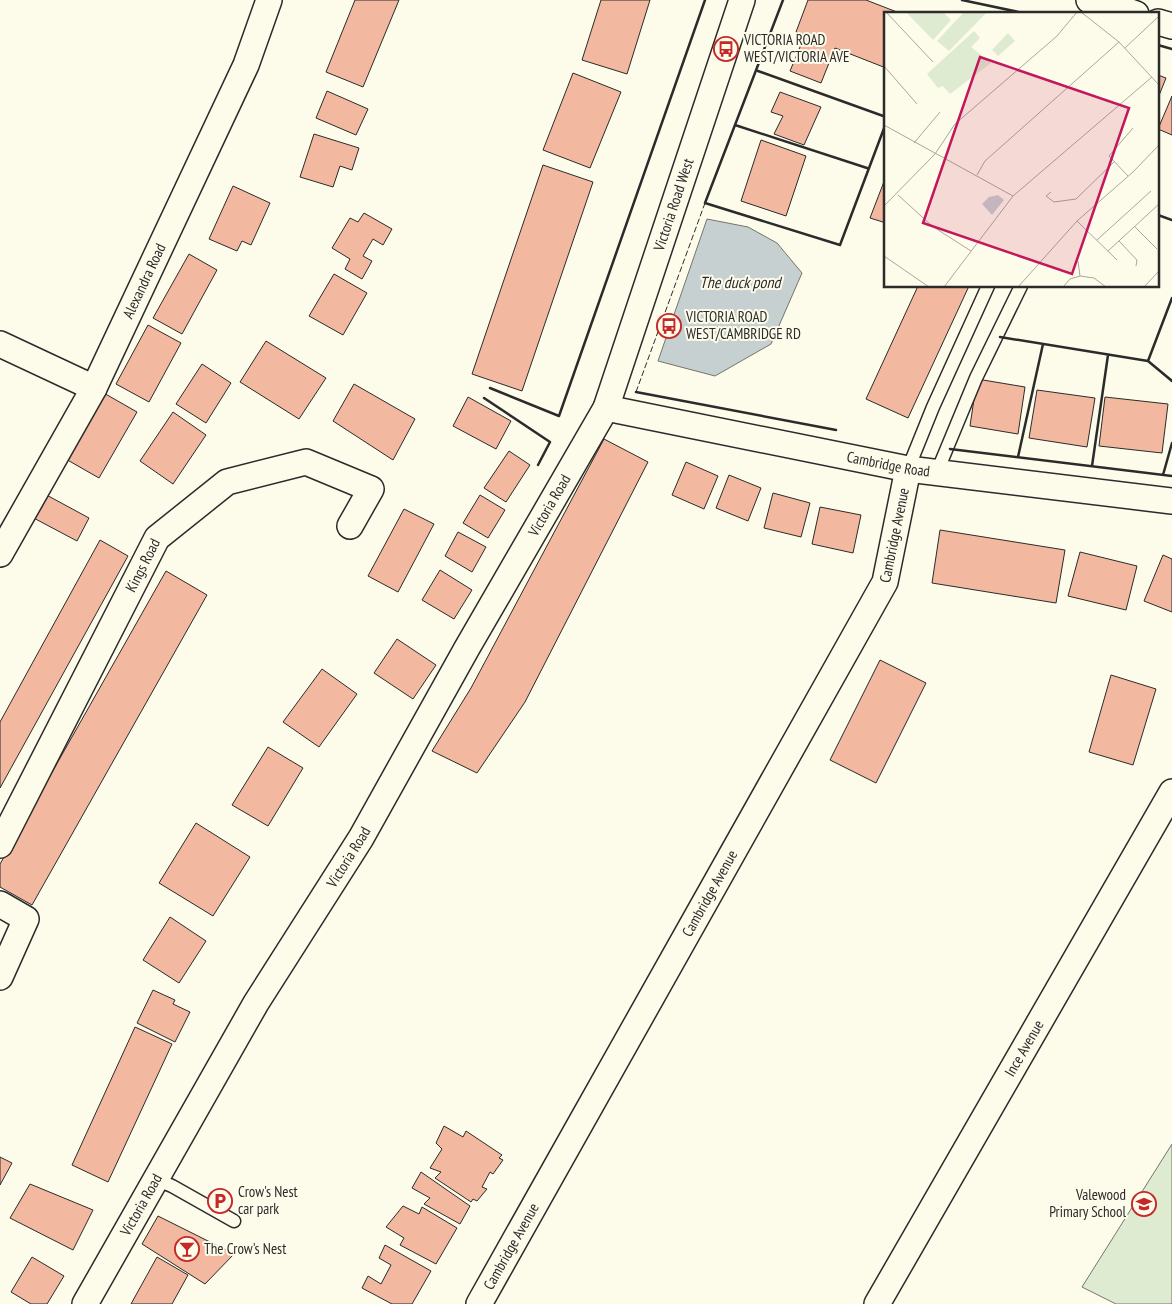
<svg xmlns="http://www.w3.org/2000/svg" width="1172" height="1304" font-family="'PT Sans Narrow',sans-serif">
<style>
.green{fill:#deebd1;stroke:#74746e}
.water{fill:#c7d0d0;stroke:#74746e}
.building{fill:#f2b8a0;stroke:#2b2b2b}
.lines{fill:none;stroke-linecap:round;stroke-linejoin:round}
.lane-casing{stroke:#2b2b2b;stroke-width:15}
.street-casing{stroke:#2b2b2b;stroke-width:28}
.lane{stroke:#fdfbea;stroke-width:12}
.street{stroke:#fdfbea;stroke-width:25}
.fence{stroke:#2b2b2b;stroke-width:1;stroke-dasharray:6 2.5;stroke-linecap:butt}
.wall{stroke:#2b2b2b;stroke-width:2.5}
.labels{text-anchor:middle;stroke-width:4;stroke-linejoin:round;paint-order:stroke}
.poi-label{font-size:15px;fill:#2b2b2b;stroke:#fdfbea;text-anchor:start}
.street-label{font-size:15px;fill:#2b2b2b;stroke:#fdfbea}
.water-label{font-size:16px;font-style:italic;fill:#2b2b2b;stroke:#fdfbea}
.inset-road{fill:none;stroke:#a9a89e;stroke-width:1}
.view{fill:#c2185b;fill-opacity:0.15;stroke:#c2185b;stroke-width:2.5}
.inset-edge{fill:none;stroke:#2b2b2b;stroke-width:2.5}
</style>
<rect width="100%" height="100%" fill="#fdfbea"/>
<!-- green -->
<path class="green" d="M 1172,1144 L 1172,1304 L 1116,1304 L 1082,1287 Z"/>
<!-- water -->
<path class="water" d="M 707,219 L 748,227 L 777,243 L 802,273 L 771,344 L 715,376 L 658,361 Z"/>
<!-- building -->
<path class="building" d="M 355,0 L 399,0 L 363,87 L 326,72 Z
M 601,0 L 650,0 L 627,74 L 582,60 Z
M 808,0 L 866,0 L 902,14 L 886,14 L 886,68 L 835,48 L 821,83 L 790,71 L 805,35 L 796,32 Z
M 573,73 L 621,92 L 590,168 L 543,150 Z
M 1158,75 L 1166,78 L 1158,98 Z
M 327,91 L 368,109 L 356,135 L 316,118 Z
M 780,92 L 821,107 L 804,145 L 774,134 L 783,116 L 771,112 Z
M 1172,96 L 1172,135 L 1158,129 Z
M 314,134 L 359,148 L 352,170 L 340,166 L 333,187 L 300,177 Z
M 761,140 L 806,156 L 786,216 L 741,201 Z
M 543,165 L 593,182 L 522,391 L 472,374 Z
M 885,179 L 886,179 L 886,223 L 870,218 Z
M 233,186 L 270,203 L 251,245 L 242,241 L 237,251 L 209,239 Z
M 364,213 L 392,229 L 383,245 L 373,239 L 363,256 L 372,261 L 362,279 L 345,269 L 350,259 L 332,248 L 350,218 L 358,222 Z
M 189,254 L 217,270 L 182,334 L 153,318 Z
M 334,274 L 367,293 L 343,335 L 309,316 Z
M 918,286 L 969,286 L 908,418 L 866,399 Z
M 148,325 L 181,343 L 149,402 L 116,384 Z
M 266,341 L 326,378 L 299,419 L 240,382 Z
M 202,364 L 231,383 L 206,423 L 176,404 Z
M 977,379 L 1025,387 L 1018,434 L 970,426 Z
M 354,384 L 415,419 L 393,460 L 333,421 Z
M 1037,390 L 1095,398 L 1087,447 L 1029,438 Z
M 102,392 L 137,412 L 99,478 L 64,458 Z
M 468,397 L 511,421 L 496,449 L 453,426 Z
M 1105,397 L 1168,404 L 1162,453 L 1099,446 Z
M 173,412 L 206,435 L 173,484 L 140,461 Z
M 604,439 L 648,462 L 525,702 L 477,773 L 432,751 L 471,688 Z
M 509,451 L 530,465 L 506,502 L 484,488 Z
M 686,462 L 718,476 L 704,509 L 672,495 Z
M 729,475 L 761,488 L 748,521 L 716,508 Z
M 41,492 L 89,518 L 77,541 L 28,515 Z
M 773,493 L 810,503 L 801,537 L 764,528 Z
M 480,495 L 505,510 L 488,538 L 463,523 Z
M 820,507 L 861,515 L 853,553 L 812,544 Z
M 404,509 L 434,524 L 398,592 L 368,576 Z
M 940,530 L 1065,550 L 1056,603 L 932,583 Z
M 458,532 L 486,547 L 472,572 L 445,556 Z
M 100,540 L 128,556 L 0,788 L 0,722 Z
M 1080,552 L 1137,566 L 1126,610 L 1068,596 Z
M 1163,555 L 1172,559 L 1172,612 L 1144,601 Z
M 440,570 L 472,590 L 454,619 L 422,600 Z
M 166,571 L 207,595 L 32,905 L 0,887 L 0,864 Z
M 397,639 L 436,665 L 413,699 L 374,673 Z
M 880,660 L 926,683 L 876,783 L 830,760 Z
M 322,669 L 357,694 L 319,747 L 283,722 Z
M 1111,675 L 1156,689 L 1133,765 L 1089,752 Z
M 268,747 L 303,768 L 268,826 L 232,805 Z
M 196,823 L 250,857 L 213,916 L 159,883 Z
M 170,917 L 206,941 L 179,983 L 143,960 Z
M 153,990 L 175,1000 L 173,1004 L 190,1012 L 175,1042 L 137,1023 Z
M 135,1027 L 172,1044 L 108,1182 L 72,1165 Z
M 444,1126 L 463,1137 L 466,1131 L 502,1155 L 499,1158 L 503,1160 L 493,1174 L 490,1172 L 482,1187 L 487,1189 L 477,1201 L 473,1199 L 471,1202 L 435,1178 L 441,1172 L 430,1168 L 442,1149 L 436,1143 Z
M 0,1157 L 12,1163 L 0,1185 Z
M 421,1172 L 470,1206 L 460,1224 L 424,1204 L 430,1198 L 412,1188 Z
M 30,1184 L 93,1210 L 73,1250 L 10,1218 Z
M 403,1206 L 419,1214 L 422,1207 L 457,1228 L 436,1264 L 400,1245 L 404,1238 L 386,1227 Z
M 158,1216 L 234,1254 L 205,1284 L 142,1244 Z
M 385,1245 L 431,1271 L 412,1304 L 392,1304 L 362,1288 L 368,1276 L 381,1284 L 391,1265 L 379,1258 Z
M 32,1257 L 64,1276 L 47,1304 L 31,1304 L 11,1292 Z
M 157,1257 L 188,1275 L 172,1304 L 131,1304 Z"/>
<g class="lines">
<defs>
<path id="lane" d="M 908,469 L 933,407 L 988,286
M 937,472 L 976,378 L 1021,286
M 155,1179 L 172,1186 L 234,1221"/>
<g id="street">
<path d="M 1089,0 L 1105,3 L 1136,14"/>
<path d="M 1158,22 L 1172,26"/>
<path d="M 0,344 L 94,388"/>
<path id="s1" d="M 606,408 L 908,469 L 1172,501"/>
<path id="s2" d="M 0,554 L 94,388 L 246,65 L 269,0"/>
<path id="s3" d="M 0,845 L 157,538 L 227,482 L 306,462 L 371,489 L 350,526"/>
<path d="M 0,904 L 26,919 L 0,977"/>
<path id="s4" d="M 85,1304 L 256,1003 L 361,838 L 467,648 L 606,408 L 742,0"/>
<path id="s5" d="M 479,1304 L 885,582 L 908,469"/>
<path id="s6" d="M 877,1304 L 1172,792"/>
</g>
</defs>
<!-- lane casing -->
<use href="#lane" class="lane-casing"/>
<!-- street casing -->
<use href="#street" class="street-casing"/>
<!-- lane -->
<use href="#lane" class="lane"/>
<!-- street -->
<use href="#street" class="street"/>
<!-- fence -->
<path class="fence" d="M 636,392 L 705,203"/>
<!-- wall -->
<path class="wall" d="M 783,0 L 705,203 L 840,245 L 886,123
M 962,0 L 1028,14
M 1158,45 L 1172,49
M 758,71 L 886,117
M 735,125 L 867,168
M 1158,215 L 1172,220
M 1000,337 L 1148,361 L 1172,298
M 1148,361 L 1172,381
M 490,388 L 559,416 L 705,0
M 636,392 L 836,430
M 484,398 L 550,442 L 538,465
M 950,449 L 1172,476
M 1018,457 L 1043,344
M 1092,466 L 1108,355
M 1163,475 L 1172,443"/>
</g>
<!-- icons -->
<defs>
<symbol id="bus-ring" viewBox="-11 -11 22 22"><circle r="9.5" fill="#fdfbea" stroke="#c62828" stroke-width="1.5"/><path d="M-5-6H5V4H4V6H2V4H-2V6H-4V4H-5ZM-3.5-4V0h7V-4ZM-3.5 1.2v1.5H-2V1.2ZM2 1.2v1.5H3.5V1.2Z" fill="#c62828"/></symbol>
<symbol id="parking-ring" viewBox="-11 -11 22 22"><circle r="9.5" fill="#fdfbea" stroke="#c62828" stroke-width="1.5"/><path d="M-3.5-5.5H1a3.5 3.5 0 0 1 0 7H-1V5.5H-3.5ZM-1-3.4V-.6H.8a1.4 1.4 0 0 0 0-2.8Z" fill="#c62828"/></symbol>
<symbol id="school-ring" viewBox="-11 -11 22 22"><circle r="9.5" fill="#fdfbea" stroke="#c62828" stroke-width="1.5"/><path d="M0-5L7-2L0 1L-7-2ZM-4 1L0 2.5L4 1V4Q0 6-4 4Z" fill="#c62828"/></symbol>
<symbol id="bar-ring" viewBox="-11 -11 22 22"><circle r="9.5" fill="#fdfbea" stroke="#c62828" stroke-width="1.5"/><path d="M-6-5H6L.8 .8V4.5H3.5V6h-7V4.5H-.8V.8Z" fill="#c62828"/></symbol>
</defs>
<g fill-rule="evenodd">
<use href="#bus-ring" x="712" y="35" width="28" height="28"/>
<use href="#bus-ring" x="655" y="312" width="28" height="28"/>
<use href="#parking-ring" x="206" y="1187" width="28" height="28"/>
<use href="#school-ring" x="1130" y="1190" width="28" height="28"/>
<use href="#bar-ring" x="173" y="1235" width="28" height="28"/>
</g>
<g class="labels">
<!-- poi labels -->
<g class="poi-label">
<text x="744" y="45">VICTORIA ROAD<tspan x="744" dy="17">WEST/VICTORIA AVE</tspan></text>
<text x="686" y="322">VICTORIA ROAD<tspan x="686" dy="17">WEST/CAMBRIDGE RD</tspan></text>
<text x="238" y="1197">Crow's Nest<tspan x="238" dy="17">car park</tspan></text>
<text x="1126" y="1200" text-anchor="end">Valewood<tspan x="1126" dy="17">Primary School</tspan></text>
<text x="204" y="1254">The Crow's Nest</text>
</g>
<!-- street labels -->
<g class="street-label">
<text dy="5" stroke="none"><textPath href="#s4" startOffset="1251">Victoria Road West</textPath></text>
<text dy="5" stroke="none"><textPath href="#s2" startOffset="309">Alexandra Road</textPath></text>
<text dy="5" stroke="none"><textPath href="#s1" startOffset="288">Cambridge Road</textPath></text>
<text dy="5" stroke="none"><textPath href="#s4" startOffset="924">Victoria Road</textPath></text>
<text dy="5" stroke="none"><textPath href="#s5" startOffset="876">Cambridge Avenue</textPath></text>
<text dy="5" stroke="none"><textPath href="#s3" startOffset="314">Kings Road</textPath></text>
<text dy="5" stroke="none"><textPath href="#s4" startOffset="519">Victoria Road</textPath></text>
<text dy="5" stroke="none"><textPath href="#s5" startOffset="471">Cambridge Avenue</textPath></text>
<text dy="5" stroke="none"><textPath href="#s6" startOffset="295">Ince Avenue</textPath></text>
<text dy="5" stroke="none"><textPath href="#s4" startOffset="114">Victoria Road</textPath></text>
<text dy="5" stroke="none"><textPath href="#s5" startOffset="66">Cambridge Avenue</textPath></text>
</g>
<!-- water labels -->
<g class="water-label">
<text x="740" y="288">The duck pond</text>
</g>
</g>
<!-- overview -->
<g transform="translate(884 12)">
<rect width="275" height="275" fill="#fdfbea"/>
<path d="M 22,0 L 59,0 L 67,8 L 49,28 ZM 80,0 L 103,0 L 65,39 L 53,29 ZM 90,19 L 96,26 L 87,35 L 107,51 L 66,82 L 59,74 L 54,76 L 43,62 ZM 124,21 L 131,29 L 114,44 L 108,38 Z" fill="#deebd1"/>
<path d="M 114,183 L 120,188 L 108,203 L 98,192 L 105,185 Z" fill="#c7d0d0"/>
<path class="inset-road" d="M 2,0 L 49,50M 197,0 L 235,30 L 275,73M 241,36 L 275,4M 0,54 L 33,92M 0,113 L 129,184M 30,131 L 56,100M 93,163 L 101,149 L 235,30M 244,164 L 225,144 L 249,116M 167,180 L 162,184 L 170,190 L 192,187 L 230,150M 14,183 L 48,214 L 87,239M 0,194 L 51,142 L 71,112 L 173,24 L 193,0M 193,209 L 233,248M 250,214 L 273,237M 213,228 L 267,179M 235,229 L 253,248 L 252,254M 224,239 L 275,192M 0,244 L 45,275M 194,249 L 196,264M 60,275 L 129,184 L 268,65M 134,275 L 193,209 L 249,160 L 275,133M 179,275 L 186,267 L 196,264 L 210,266 L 222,275M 260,275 L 275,259"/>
<path class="view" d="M 96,45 L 245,96 L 188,262 L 39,211 Z"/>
<rect width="275" height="275" class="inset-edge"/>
</g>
</svg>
